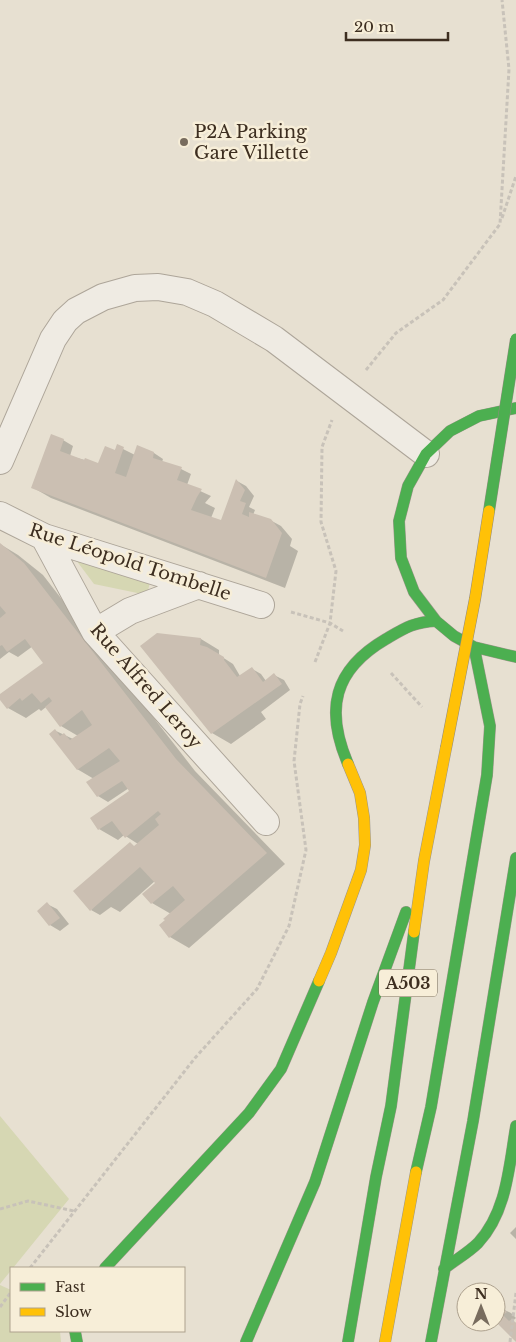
<svg xmlns="http://www.w3.org/2000/svg" width="516" height="1342" font-family="'Libre Baskerville',serif">
<style>
.green{fill:#d6d7b3}
.shadow{fill:#0003}
.building{fill:#cbbfb2}
.lines{fill:none;stroke-linecap:round;stroke-linejoin:round}
.street-casing{stroke:#ada599;stroke-width:28}
.fast-casing{stroke:#9c958a;stroke-width:12}
.slow-casing{stroke:#9c958a;stroke-width:12}
.path{stroke:#c8c2b9;stroke-width:3;stroke-dasharray:4 2.5;stroke-linecap:butt}
.street{stroke:#efebe3;stroke-width:26}
.fast{stroke:#4caf50;stroke-width:11}
.slow{stroke:#ffc107;stroke-width:11}
.fast-bridge-casing{stroke:#928b80;stroke-width:12;stroke-linecap:butt}
.slow-bridge-casing{stroke:#928b80;stroke-width:12;stroke-linecap:butt}
.fast-bridge{stroke:#4caf50;stroke-width:11}
.slow-bridge{stroke:#ffc107;stroke-width:11}
.poi-dot{fill:#786c5e;stroke:#f7eed8;stroke-width:2}
.labels{text-anchor:middle;stroke-width:5;stroke-linejoin:round;paint-order:stroke}
.shield{fill:#f7eed8;stroke:#756857;stroke-width:1}
.shield-label{font-size:16px;font-weight:bold;fill:#3d2e20}
.poi-label{font-size:18px;fill:#3d2e20;stroke:#f7eed8;text-anchor:start}
.street-label{font-size:18px;fill:#3d2e20;stroke:#f7eed8}
</style>
<rect width="100%" height="100%" fill="#e7e0d1"/>
<!-- green -->
<path class="green" d="M 76,560 L 150,582 L 147,595 L 94,584 Z
M 0,1116 L 69,1199 L 0,1284 Z
M 0,1285 L 11,1290 L 11,1331 L 60,1331 L 61,1342 L 0,1342 Z"/>
<!-- shadow -->
<path class="shadow" d="M 63,440 L 73,446 L 70,456 L 99,464 L 115,451 L 117,446 L 135,455 L 154,453 L 163,459 L 162,462 L 181,469 L 191,474 L 187,485 L 211,496 L 205,503 L 215,508 L 211,518 L 222,522 L 237,481 L 246,486 L 254,496 L 249,507 L 255,510 L 253,515 L 270,520 L 281,526 L 292,539 L 290,546 L 298,551 L 285,588 L 51,498 L 32,487 Z
M 0,544 L 18,555 L 43,575 L 195,771 L 285,864 L 189,948 L 170,937 L 161,925 L 171,914 L 152,903 L 157,883 L 155,881 L 120,912 L 111,907 L 100,915 L 91,910 L 138,844 L 124,835 L 118,840 L 99,829 L 131,791 L 129,788 L 108,802 L 98,796 L 88,783 L 94,779 L 77,769 L 56,731 L 73,739 L 78,736 L 61,726 L 46,707 L 41,711 L 39,709 L 26,718 L 8,708 L 0,698 L 0,696 L 45,663 L 33,646 L 18,657 L 9,652 L 0,659 Z
M 201,639 L 219,650 L 219,655 L 233,664 L 240,676 L 252,669 L 261,674 L 266,681 L 274,675 L 284,680 L 290,690 L 261,712 L 266,719 L 231,744 L 212,733 L 141,646 Z
M 47,904 L 57,909 L 69,924 L 60,931 L 50,925 Z
M 516,1227 L 516,1239 L 510,1233 Z
M 496,1306 L 511,1313 L 516,1318 L 512,1321 L 516,1323 L 516,1340 L 496,1320 Z"/>
<!-- building -->
<path class="building" d="M 51,434 L 64,439 L 60,451 L 84,460 L 85,458 L 98,463 L 105,446 L 115,450 L 117,444 L 124,447 L 115,473 L 126,477 L 137,445 L 154,452 L 153,458 L 182,467 L 177,480 L 202,489 L 197,497 L 191,510 L 221,520 L 236,479 L 245,490 L 240,501 L 246,503 L 242,514 L 249,517 L 249,512 L 271,519 L 282,533 L 266,578 L 31,488 Z
M 0,543 L 24,563 L 176,759 L 267,853 L 169,938 L 159,925 L 165,920 L 163,919 L 185,900 L 173,886 L 151,904 L 142,894 L 155,883 L 140,867 L 90,911 L 73,891 L 130,842 L 134,846 L 159,825 L 155,819 L 161,814 L 158,811 L 125,838 L 112,821 L 98,830 L 90,818 L 129,791 L 122,781 L 97,797 L 86,782 L 120,761 L 109,748 L 77,770 L 49,734 L 55,729 L 60,736 L 64,733 L 70,740 L 92,725 L 82,710 L 60,727 L 45,707 L 52,701 L 49,697 L 41,703 L 32,693 L 22,701 L 20,698 L 7,709 L 0,700 L 0,694 L 43,663 L 25,639 L 7,652 L 2,645 L 0,646 L 0,618 L 6,613 L 0,606 Z
M 157,633 L 201,638 L 200,645 L 207,647 L 224,657 L 224,660 L 237,677 L 252,667 L 263,682 L 274,673 L 282,684 L 211,734 L 140,646 Z
M 47,902 L 60,918 L 49,926 L 37,911 Z
M 501,1306 L 507,1312 L 503,1315 L 509,1321 L 512,1319 L 516,1323 L 516,1342 L 496,1322 L 496,1308 L 497,1309 Z"/>
<g class="lines">
<defs>
<path id="street" d="M 0,461 L 53,339 L 65,321 L 76,311 L 103,297 L 135,288 L 158,287 L 187,292 L 215,304 L 274,339 L 426,454
M 0,515 L 44,537 L 261,605
M 44,537 L 95,632 L 266,822
M 95,632 L 130,611 L 199,585"/>
<path id="fast" d="M 516,408 L 479,416 L 450,431 L 426,454 L 408,486 L 399,521 L 401,558 L 414,592 L 436,621 L 454,636 L 474,647 L 516,657
M 348,764 C 325,710 333,670 386,639 C 405,628 414,622 436,621
M 416,1172 L 431,1107 L 487,775 L 490,726 L 474,647
M 105,1268 L 249,1113 L 281,1069 L 319,981
M 444,1269 C 455,1260 468,1253 478,1243 C 507,1212 509,1166 516,1126
M 75,1331 L 77,1342
M 246,1342 L 315,1182 L 373,1002 L 406,912
M 348,1342 L 376,1177 L 391,1106 L 414,932
M 431,1342 L 473,1121 L 516,858"/>
<path id="slow" d="M 414,932 L 424,861 L 446,748
M 319,981 L 331,953 L 361,870 L 365,845 L 364,818 L 360,793 L 348,764
M 385,1342 L 416,1172"/>
</defs>
<!-- street casing -->
<use href="#street" class="street-casing"/>
<!-- fast casing -->
<use href="#fast" class="fast-casing"/>
<!-- slow casing -->
<use href="#slow" class="slow-casing"/>
<!-- path -->
<path class="path" d="M 502,218 L 516,176
M 366,370 L 396,333 L 443,300 L 500,224 L 509,69 L 502,0
M 291,612 L 330,623 L 343,631
M 315,662 L 330,623 L 336,571 L 321,522 L 322,447 L 332,420
M 391,673 L 422,707
M 0,1209 L 28,1201 L 74,1211
M 30,1268 L 195,1058 L 257,989 L 289,926 L 306,850 L 294,761 L 300,704 L 303,696
M 0,1307 L 11,1292
M 510,1342 L 516,1293"/>
<!-- street -->
<use href="#street" class="street"/>
<!-- fast -->
<use href="#fast" class="fast"/>
<!-- slow -->
<use href="#slow" class="slow"/>
<defs>
<path id="fast-bridge" d="M 489,511 L 516,339"/>
<path id="slow-bridge" d="M 446,748 L 475,599 L 489,511"/>
</defs>
<!-- fast-bridge casing -->
<use href="#fast-bridge" class="fast-bridge-casing"/>
<!-- slow-bridge casing -->
<use href="#slow-bridge" class="slow-bridge-casing"/>
<!-- fast-bridge -->
<use href="#fast-bridge" class="fast-bridge"/>
<!-- slow-bridge -->
<use href="#slow-bridge" class="slow-bridge"/>
</g>
<!-- markers -->
<circle class="poi-dot" cx="184" cy="142" r="5"/>
<g class="labels">
<!-- shield labels -->
<rect class="shield" x="379" y="969.5" width="58" height="27" rx="4"/>
<g class="shield-label">
<text x="408" y="989">A503</text>
</g>
<!-- poi labels -->
<g class="poi-label">
<text x="194" y="138">P2A Parking<tspan x="194" dy="21">Gare Villette</tspan></text>
</g>
<!-- street labels -->
<g class="street-label">
<text transform="translate(130 562) rotate(18)" y="6">Rue Léopold Tombelle</text>
<text transform="translate(146 686) rotate(49)" y="6">Rue Alfred Leroy</text>
</g>
</g>
<!-- legend -->
<rect x="10" y="1267" width="175" height="65" fill="#f7eed8" stroke="#ada18e"/>
<rect x="20" y="1283" width="25" height="8" fill="#4caf50" stroke="#ada18e"/>
<text x="55" y="1292" font-size="15" fill="#3d2e20">Fast</text>
<rect x="20" y="1308" width="25" height="8" fill="#ffc107" stroke="#ada18e"/>
<text x="55" y="1317" font-size="15" fill="#3d2e20">Slow</text>
<!-- north arrow -->
<g transform="translate(481 1307)"><circle r="24" fill="#f7eed8" stroke="#ada18e"/>
<path d="M0-4L9 19L0 12L-9 19Z" fill="#786c5e"/>
<text y="-8" font-size="14" font-weight="bold" text-anchor="middle" fill="#3d2e20">N</text>
</g>
<!-- scale -->
<path d="M346 32v8h102v-8" fill="none" stroke="#3d2e20" stroke-width="2.5"/>
<text x="354" y="32" font-size="15" fill="#3d2e20" stroke="#f7eed8" stroke-width="4" paint-order="stroke">20 m</text>
</svg>
